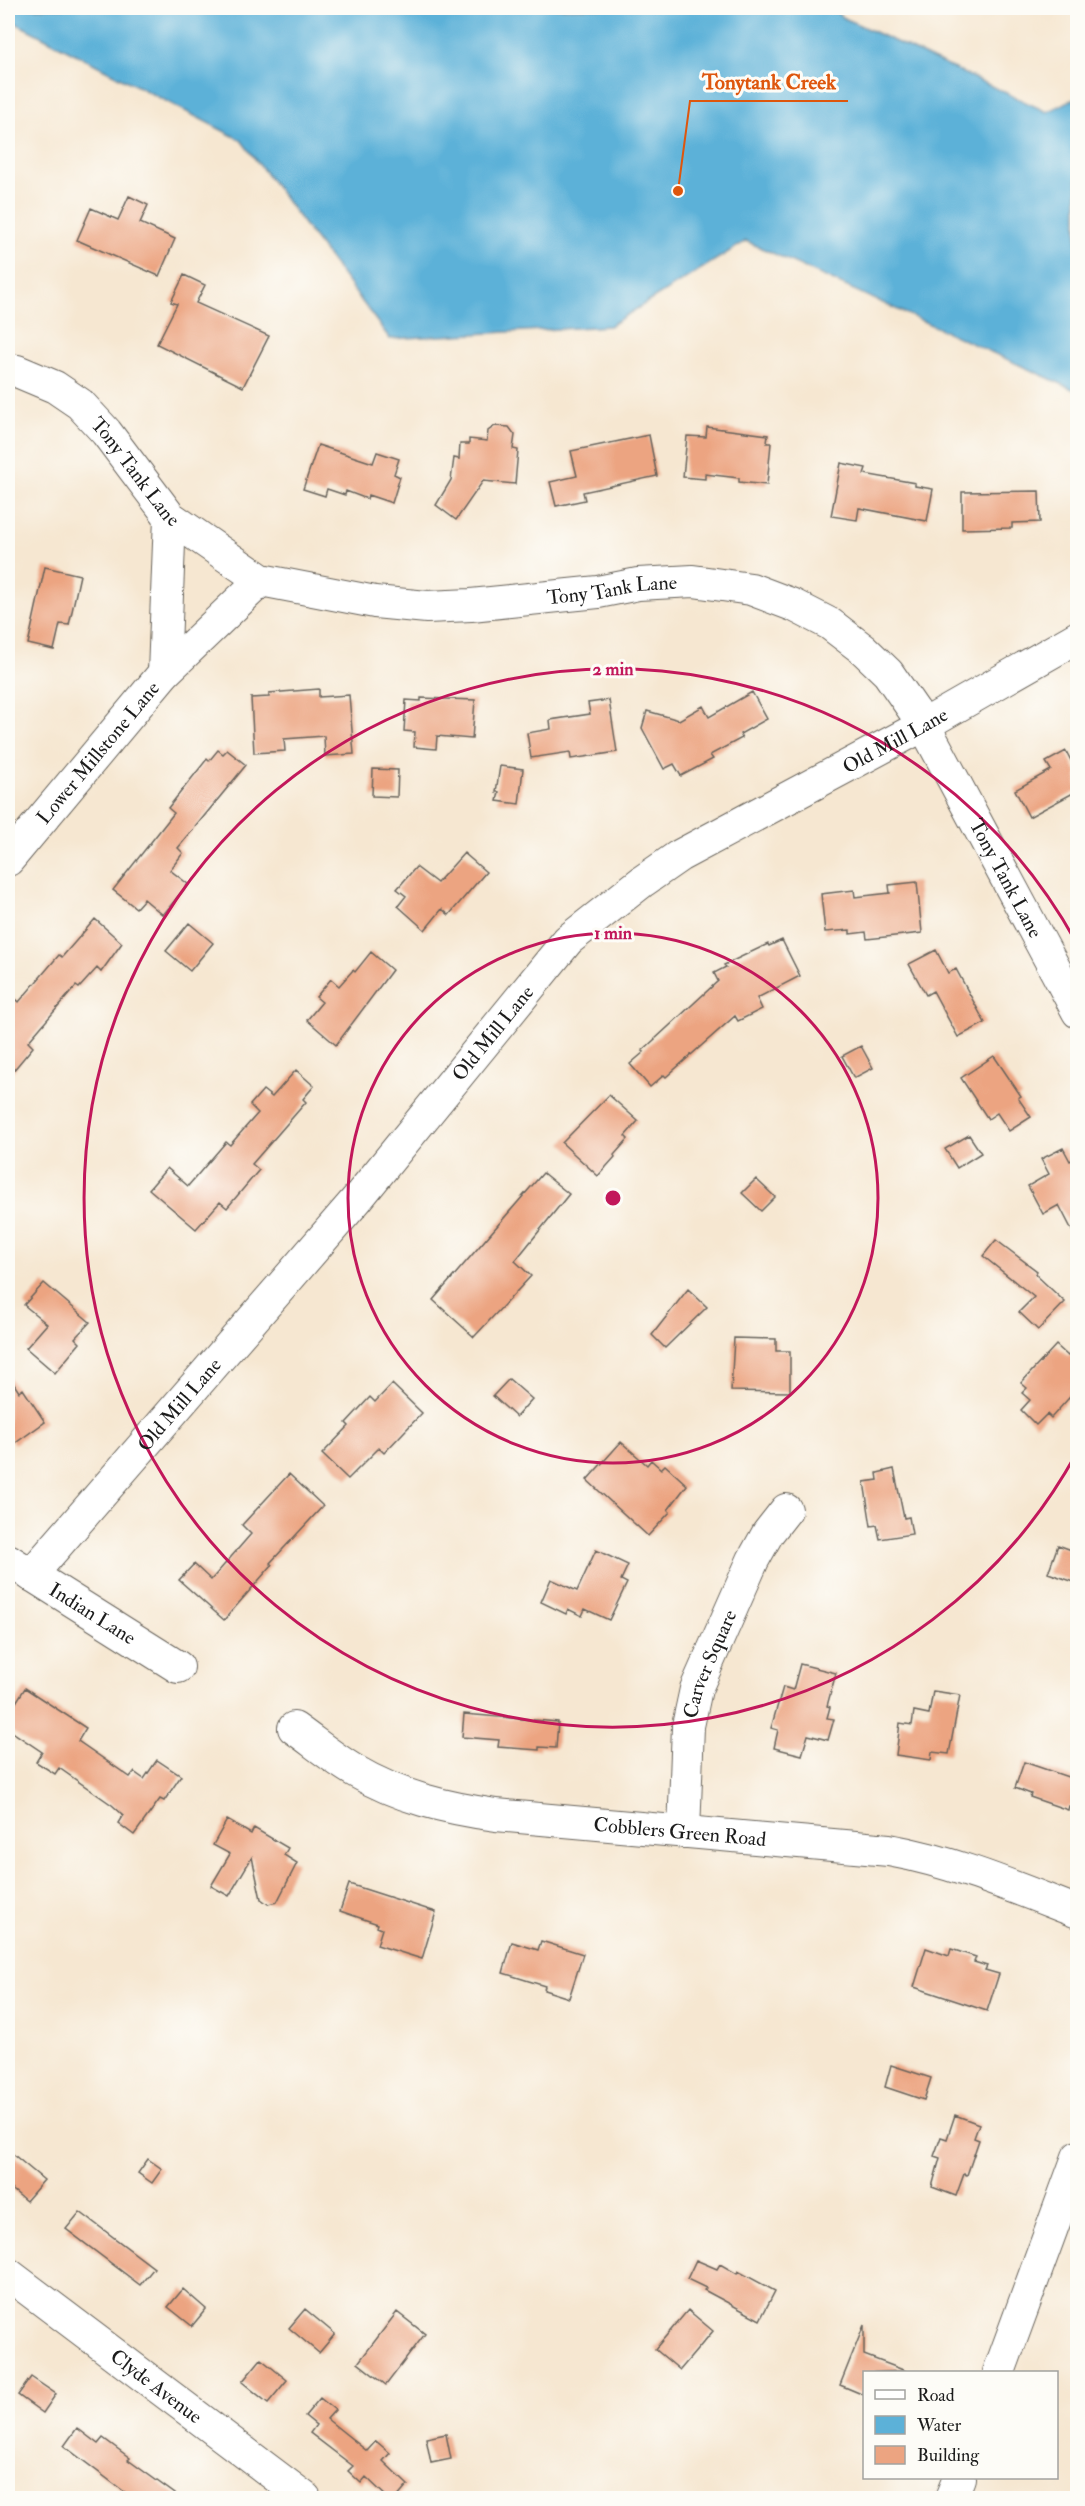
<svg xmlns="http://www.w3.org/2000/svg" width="1085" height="2506" font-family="'IM FELL Double Pica',serif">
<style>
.water{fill:#5cb1d8;stroke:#3c667a;stroke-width:1.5}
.building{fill:#eca481}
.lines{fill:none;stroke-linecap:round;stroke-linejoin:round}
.minor-casing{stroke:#68635b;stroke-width:34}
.minor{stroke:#fff;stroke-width:32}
.ring{fill:none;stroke:#c2185b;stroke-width:3}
.labels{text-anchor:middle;stroke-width:6;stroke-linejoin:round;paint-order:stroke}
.street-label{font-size:20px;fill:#1c1c1c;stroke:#fdfcf7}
.centre{fill:#c2185b;stroke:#fdfcf7;stroke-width:3}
.ring-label{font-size:18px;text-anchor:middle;font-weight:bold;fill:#c2185b;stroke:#fdfcf7;stroke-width:6;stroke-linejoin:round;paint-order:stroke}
.leader{fill:none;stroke:#de560d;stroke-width:2}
.callout-dot{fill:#de560d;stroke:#fdfcf7;stroke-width:2}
.callout-label{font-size:21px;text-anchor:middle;font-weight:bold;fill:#de560d;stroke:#fdfcf7;stroke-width:6;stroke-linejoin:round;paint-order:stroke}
</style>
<rect width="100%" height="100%" fill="#fdfcf7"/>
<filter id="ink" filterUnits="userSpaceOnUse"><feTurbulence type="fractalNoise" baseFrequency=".0167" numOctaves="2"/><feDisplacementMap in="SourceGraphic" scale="12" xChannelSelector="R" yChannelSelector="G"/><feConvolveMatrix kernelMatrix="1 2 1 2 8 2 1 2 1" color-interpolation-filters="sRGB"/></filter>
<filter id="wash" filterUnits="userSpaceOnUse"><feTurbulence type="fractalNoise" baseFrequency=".008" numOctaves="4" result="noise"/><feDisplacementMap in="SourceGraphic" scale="24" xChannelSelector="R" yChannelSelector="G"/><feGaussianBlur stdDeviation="1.35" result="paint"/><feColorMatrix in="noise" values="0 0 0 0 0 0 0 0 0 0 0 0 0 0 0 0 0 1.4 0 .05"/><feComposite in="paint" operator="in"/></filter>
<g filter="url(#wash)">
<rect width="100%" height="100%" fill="#f6e7d1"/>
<!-- water -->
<path class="water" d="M 8,8 L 831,8 L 842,17 L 1047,112 L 1077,97 L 1077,391 L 746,241 L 609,326 L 390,339 L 241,140 L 8,19 Z"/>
<g id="blocks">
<!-- building -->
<path class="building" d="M 129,196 L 148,205 L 140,223 L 175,239 L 159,276 L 77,240 L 91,208 L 118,220 Z
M 184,275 L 205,285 L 196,303 L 269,336 L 243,387 L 157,344 L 177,304 L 171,302 Z
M 495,426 L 509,427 L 515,435 L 513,449 L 518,450 L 515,484 L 483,481 L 456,520 L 436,505 L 451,480 L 454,458 L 459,459 L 460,444 L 469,444 L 469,439 L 487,441 L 488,431 Z
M 707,427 L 768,435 L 767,443 L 771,443 L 767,485 L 739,482 L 739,478 L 705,474 L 705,479 L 683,477 L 687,436 L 706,437 Z
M 649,435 L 657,476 L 583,492 L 585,500 L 556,506 L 550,482 L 577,476 L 571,451 Z
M 318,445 L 373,463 L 377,452 L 399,459 L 394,474 L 400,477 L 392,503 L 368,495 L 367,499 L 346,491 L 345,495 L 327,489 L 325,496 L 303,489 Z
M 841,463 L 866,468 L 864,474 L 915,483 L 915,486 L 933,489 L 927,521 L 859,508 L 857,520 L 831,516 Z
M 1039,491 L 1040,522 L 1012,523 L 1012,528 L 962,529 L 962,492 Z
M 45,567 L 80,575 L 69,625 L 60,624 L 54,650 L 28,644 Z
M 319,689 L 319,697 L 349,695 L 354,754 L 325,756 L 324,736 L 284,739 L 285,751 L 254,753 L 251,698 L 269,697 L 269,693 Z
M 752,692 L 767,719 L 740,734 L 742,738 L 710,755 L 713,759 L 681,776 L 674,764 L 664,769 L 642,728 L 647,711 L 679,720 L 703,706 L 709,717 Z
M 421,698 L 475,700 L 472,739 L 437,736 L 436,749 L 414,747 L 415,732 L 404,731 L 406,700 L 421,701 Z
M 609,700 L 617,752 L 571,759 L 570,752 L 531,758 L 527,733 L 551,729 L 550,720 L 590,714 L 588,703 Z
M 218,750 L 223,754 L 227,750 L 246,765 L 178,848 L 183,853 L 170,870 L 188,884 L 163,915 L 144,899 L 136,908 L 113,890 L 174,813 L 168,808 L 207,759 L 209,761 Z
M 1066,751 L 1077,772 L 1077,791 L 1029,817 L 1015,790 L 1051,770 L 1046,762 Z
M 500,766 L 523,769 L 519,804 L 497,801 L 499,792 L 496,792 Z
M 373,769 L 398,770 L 397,797 L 372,796 Z
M 464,853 L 486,872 L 449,915 L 442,909 L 425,930 L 398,906 L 406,896 L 397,889 L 416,867 L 437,883 Z
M 917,882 L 922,933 L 867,939 L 866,932 L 850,934 L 850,930 L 825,932 L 821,894 L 854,890 L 855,897 L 890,893 L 889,885 Z
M 95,919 L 122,943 L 101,972 L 97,968 L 79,988 L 76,986 L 28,1042 L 33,1047 L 8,1077 L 8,1009 L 16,999 L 19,1002 L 59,955 L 62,957 Z
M 189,923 L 213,943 L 190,971 L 166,951 Z
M 782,940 L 800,976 L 757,998 L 762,1009 L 738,1021 L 735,1016 L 666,1077 L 664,1075 L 650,1087 L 630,1064 L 644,1052 L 642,1051 L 718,981 L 714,973 L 726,967 L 724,965 L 768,944 L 769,946 Z
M 936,950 L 948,973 L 956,969 L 985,1023 L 958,1037 L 933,991 L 926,995 L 909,964 Z
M 371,952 L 392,970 L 336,1045 L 307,1020 L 322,1002 L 316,997 L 331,979 L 339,986 L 353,970 L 355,972 Z
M 861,1046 L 873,1068 L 854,1078 L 842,1056 Z
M 994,1056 L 1021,1096 L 1018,1098 L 1031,1117 L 1009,1131 L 997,1113 L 988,1119 L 961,1078 Z
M 296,1070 L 314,1086 L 303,1099 L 306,1102 L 252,1164 L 259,1170 L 227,1208 L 220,1202 L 196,1229 L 149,1189 L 167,1168 L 188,1186 L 226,1142 L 230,1145 L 258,1113 L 250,1105 L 263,1090 L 272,1097 Z
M 609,1095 L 638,1121 L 625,1136 L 628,1139 L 614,1155 L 615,1157 L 598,1176 L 562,1143 Z
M 969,1135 L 981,1153 L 957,1168 L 945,1149 Z
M 1063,1148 L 1070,1161 L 1077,1157 L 1077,1240 L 1059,1205 L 1043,1214 L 1028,1186 L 1049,1174 L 1041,1159 Z
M 543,1173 L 569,1194 L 515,1261 L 531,1276 L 474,1337 L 433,1300 Z
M 756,1179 L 775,1197 L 761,1211 L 742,1193 Z
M 996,1240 L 1037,1271 L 1035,1274 L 1065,1302 L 1038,1330 L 1019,1312 L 1034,1297 L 983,1256 Z
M 44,1283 L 90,1322 L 75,1338 L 80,1343 L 55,1373 L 26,1348 L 47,1324 L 24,1305 Z
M 688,1289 L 707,1307 L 665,1348 L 652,1335 Z
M 734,1338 L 776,1339 L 776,1351 L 790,1351 L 790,1392 L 731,1391 Z
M 1056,1345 L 1068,1356 L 1077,1348 L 1077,1389 L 1051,1418 L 1047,1414 L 1036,1425 L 1021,1410 L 1030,1400 L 1022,1393 L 1027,1388 L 1021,1383 Z
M 8,1375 L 19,1392 L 23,1389 L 45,1422 L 14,1444 L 8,1435 Z
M 509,1379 L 532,1399 L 516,1417 L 493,1396 Z
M 392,1384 L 422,1413 L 384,1453 L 379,1448 L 348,1479 L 322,1454 L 349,1426 L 346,1423 L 370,1397 L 375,1402 Z
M 621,1442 L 647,1465 L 651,1460 L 661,1469 L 665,1465 L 687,1485 L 668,1510 L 670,1512 L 648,1536 L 587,1480 Z
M 894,1469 L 904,1518 L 909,1517 L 912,1534 L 880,1539 L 877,1525 L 871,1526 L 864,1482 L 878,1480 L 877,1473 Z
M 289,1474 L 323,1506 L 270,1563 L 272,1565 L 224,1620 L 179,1580 L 194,1564 L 211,1580 L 251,1534 L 242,1525 Z
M 1058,1545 L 1077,1552 L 1077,1583 L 1048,1573 Z
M 596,1550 L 628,1565 L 621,1580 L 627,1583 L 609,1620 L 585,1609 L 582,1616 L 568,1609 L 566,1614 L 541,1602 L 551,1579 L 577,1591 Z
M 800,1664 L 836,1673 L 827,1706 L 830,1707 L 827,1718 L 834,1719 L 828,1740 L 808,1735 L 802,1755 L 774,1748 L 778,1730 L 771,1728 L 783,1687 L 793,1690 Z
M 25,1688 L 86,1728 L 78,1741 L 130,1777 L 134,1772 L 144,1779 L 157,1760 L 181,1776 L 164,1801 L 160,1799 L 134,1835 L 118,1823 L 123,1815 L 112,1805 L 59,1768 L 55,1774 L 36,1762 L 42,1752 L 8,1729 L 8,1715 Z
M 933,1691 L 960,1695 L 949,1754 L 932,1752 L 931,1760 L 896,1755 L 900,1723 L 912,1725 L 914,1711 L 929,1714 Z
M 464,1714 L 558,1722 L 556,1748 L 539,1747 L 539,1750 L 498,1747 L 499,1740 L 462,1737 Z
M 1024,1762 L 1077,1780 L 1077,1809 L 1069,1806 L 1068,1810 L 1030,1797 L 1031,1794 L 1015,1788 Z
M 227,1820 L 251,1834 L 254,1828 L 288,1848 L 284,1855 L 297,1863 L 277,1902 L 268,1904 L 261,1899 L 252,1857 L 229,1896 L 211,1886 L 230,1854 L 213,1845 Z
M 349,1884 L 436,1912 L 422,1959 L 377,1945 L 382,1929 L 377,1927 L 378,1924 L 340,1911 Z
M 541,1941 L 583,1954 L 569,1998 L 544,1990 L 545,1986 L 503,1973 L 512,1942 L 538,1950 Z
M 926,1948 L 949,1956 L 951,1949 L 976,1957 L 974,1962 L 987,1966 L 985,1970 L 999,1974 L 987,2011 L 914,1987 Z
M 891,2065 L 931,2078 L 924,2100 L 885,2087 Z
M 955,2115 L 979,2124 L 974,2138 L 979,2140 L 967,2175 L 964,2174 L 956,2196 L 932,2187 L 940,2158 L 934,2156 L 941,2137 L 947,2139 Z
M 8,2150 L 44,2180 L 26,2201 L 8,2186 Z
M 148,2159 L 162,2169 L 152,2183 L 138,2173 Z
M 80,2212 L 154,2268 L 140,2285 L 66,2229 Z
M 696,2260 L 717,2269 L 720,2264 L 737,2274 L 738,2271 L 775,2291 L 760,2320 L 704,2290 L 706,2288 L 687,2279 Z
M 183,2289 L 206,2309 L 192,2326 L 168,2307 Z
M 305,2309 L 335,2334 L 319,2353 L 289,2328 Z
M 688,2310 L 713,2331 L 680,2370 L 655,2349 Z
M 397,2312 L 425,2334 L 386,2385 L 358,2363 Z
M 864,2325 L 864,2355 L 906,2371 L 864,2373 L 864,2395 L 840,2385 Z
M 261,2359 L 287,2380 L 268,2403 L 242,2382 Z
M 31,2377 L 56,2394 L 43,2413 L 18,2395 Z
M 320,2398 L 335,2410 L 327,2419 L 367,2451 L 376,2441 L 390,2453 L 383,2461 L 408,2485 L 396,2499 L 389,2499 L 366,2477 L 361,2483 L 348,2471 L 353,2466 L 310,2433 L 316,2425 L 305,2416 Z
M 77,2428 L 98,2444 L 103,2438 L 130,2458 L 128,2460 L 182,2499 L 134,2499 L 64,2446 Z
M 446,2434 L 451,2459 L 431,2463 L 426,2438 Z"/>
</g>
</g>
<g filter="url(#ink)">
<use href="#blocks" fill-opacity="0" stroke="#68635b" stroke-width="1.5"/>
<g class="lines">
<defs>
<g id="minor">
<path id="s1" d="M 8,370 L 17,371 L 55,387 L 80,404 L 106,432 L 170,517 L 261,580 L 375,602 L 427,607 L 471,605 L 598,592 L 638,584 L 693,581 L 751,589 L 793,605 L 830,624 L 864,650 L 888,673 L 924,725 L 1078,1012"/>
<path d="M 164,673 L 170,517"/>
<path id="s2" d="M 8,860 L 164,673 L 261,580"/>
<path id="s3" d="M 8,1560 L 178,1667"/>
<path id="s4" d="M 31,1575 L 358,1198 L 568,940 L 643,881 L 679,856 L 924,725 L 1078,637"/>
<path id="s5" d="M 294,1728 C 314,1742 334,1759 355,1771 C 399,1797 446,1808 496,1815 L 889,1850 C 955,1862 1016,1888 1078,1912"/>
<path id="s6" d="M 684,1832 L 688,1726 L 696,1689 L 753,1560 L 768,1533 L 786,1510"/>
<path id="s7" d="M 8,2274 L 305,2498"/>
<path d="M 999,2372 L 1078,2157"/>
<path d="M 951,2498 L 959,2478"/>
</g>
</defs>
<!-- minor casing -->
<use href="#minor" class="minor-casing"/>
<!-- minor -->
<use href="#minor" class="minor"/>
</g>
</g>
<!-- distance rings -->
<g class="ring">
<circle cx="613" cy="1198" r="265"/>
<path d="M1076 1454A529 529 0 1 1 1076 942"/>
</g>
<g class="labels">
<!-- street labels -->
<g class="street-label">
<text dy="7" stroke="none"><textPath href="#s1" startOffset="168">Tony Tank Lane</textPath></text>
<text dy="7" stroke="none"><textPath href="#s1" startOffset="690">Tony Tank Lane</textPath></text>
<text dy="7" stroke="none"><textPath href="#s4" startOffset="1216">Old Mill Lane</textPath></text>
<text dy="7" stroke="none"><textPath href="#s2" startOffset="140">Lower Millstone Lane</textPath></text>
<text dy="7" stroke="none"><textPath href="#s1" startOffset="1230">Tony Tank Lane</textPath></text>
<text dy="7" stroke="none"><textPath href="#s4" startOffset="712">Old Mill Lane</textPath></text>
<text dy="7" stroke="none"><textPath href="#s4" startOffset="226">Old Mill Lane</textPath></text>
<text dy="7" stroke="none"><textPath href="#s3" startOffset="100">Indian Lane</textPath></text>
<text dy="7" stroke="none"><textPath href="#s6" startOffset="172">Carver Square</textPath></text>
<text dy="7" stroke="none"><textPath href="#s5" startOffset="408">Cobblers Green Road</textPath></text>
<text dy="7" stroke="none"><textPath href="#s7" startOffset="186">Clyde Avenue</textPath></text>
</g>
</g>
<circle cx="613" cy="1198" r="9" class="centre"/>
<g class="ring-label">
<text x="613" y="675">2 min</text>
<text x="613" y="939">1 min</text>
</g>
<!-- callouts -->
<path class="leader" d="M678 191L690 101H848"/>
<circle class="callout-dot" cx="678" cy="191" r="6"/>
<g class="callout-label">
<text x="769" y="89">Tonytank Creek</text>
</g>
<!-- margin -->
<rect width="1085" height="2506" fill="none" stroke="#fdfcf7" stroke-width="30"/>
<!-- legend -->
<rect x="863" y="2371" width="195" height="108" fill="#fdfcf7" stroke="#a3a29f" stroke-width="1.5"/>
<rect x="875" y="2390" width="30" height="9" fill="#ffffff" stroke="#a3a29f" stroke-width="1.5"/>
<text x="917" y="2401" font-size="18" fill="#1c1c1c">Road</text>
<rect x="875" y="2416" width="30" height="18" fill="#5cb1d8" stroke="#a3a29f" stroke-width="1.5"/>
<text x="917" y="2431" font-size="18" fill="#1c1c1c">Water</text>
<rect x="875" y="2446" width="30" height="18" fill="#eca481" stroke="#a3a29f" stroke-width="1.5"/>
<text x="917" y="2461" font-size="18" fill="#1c1c1c">Building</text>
</svg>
